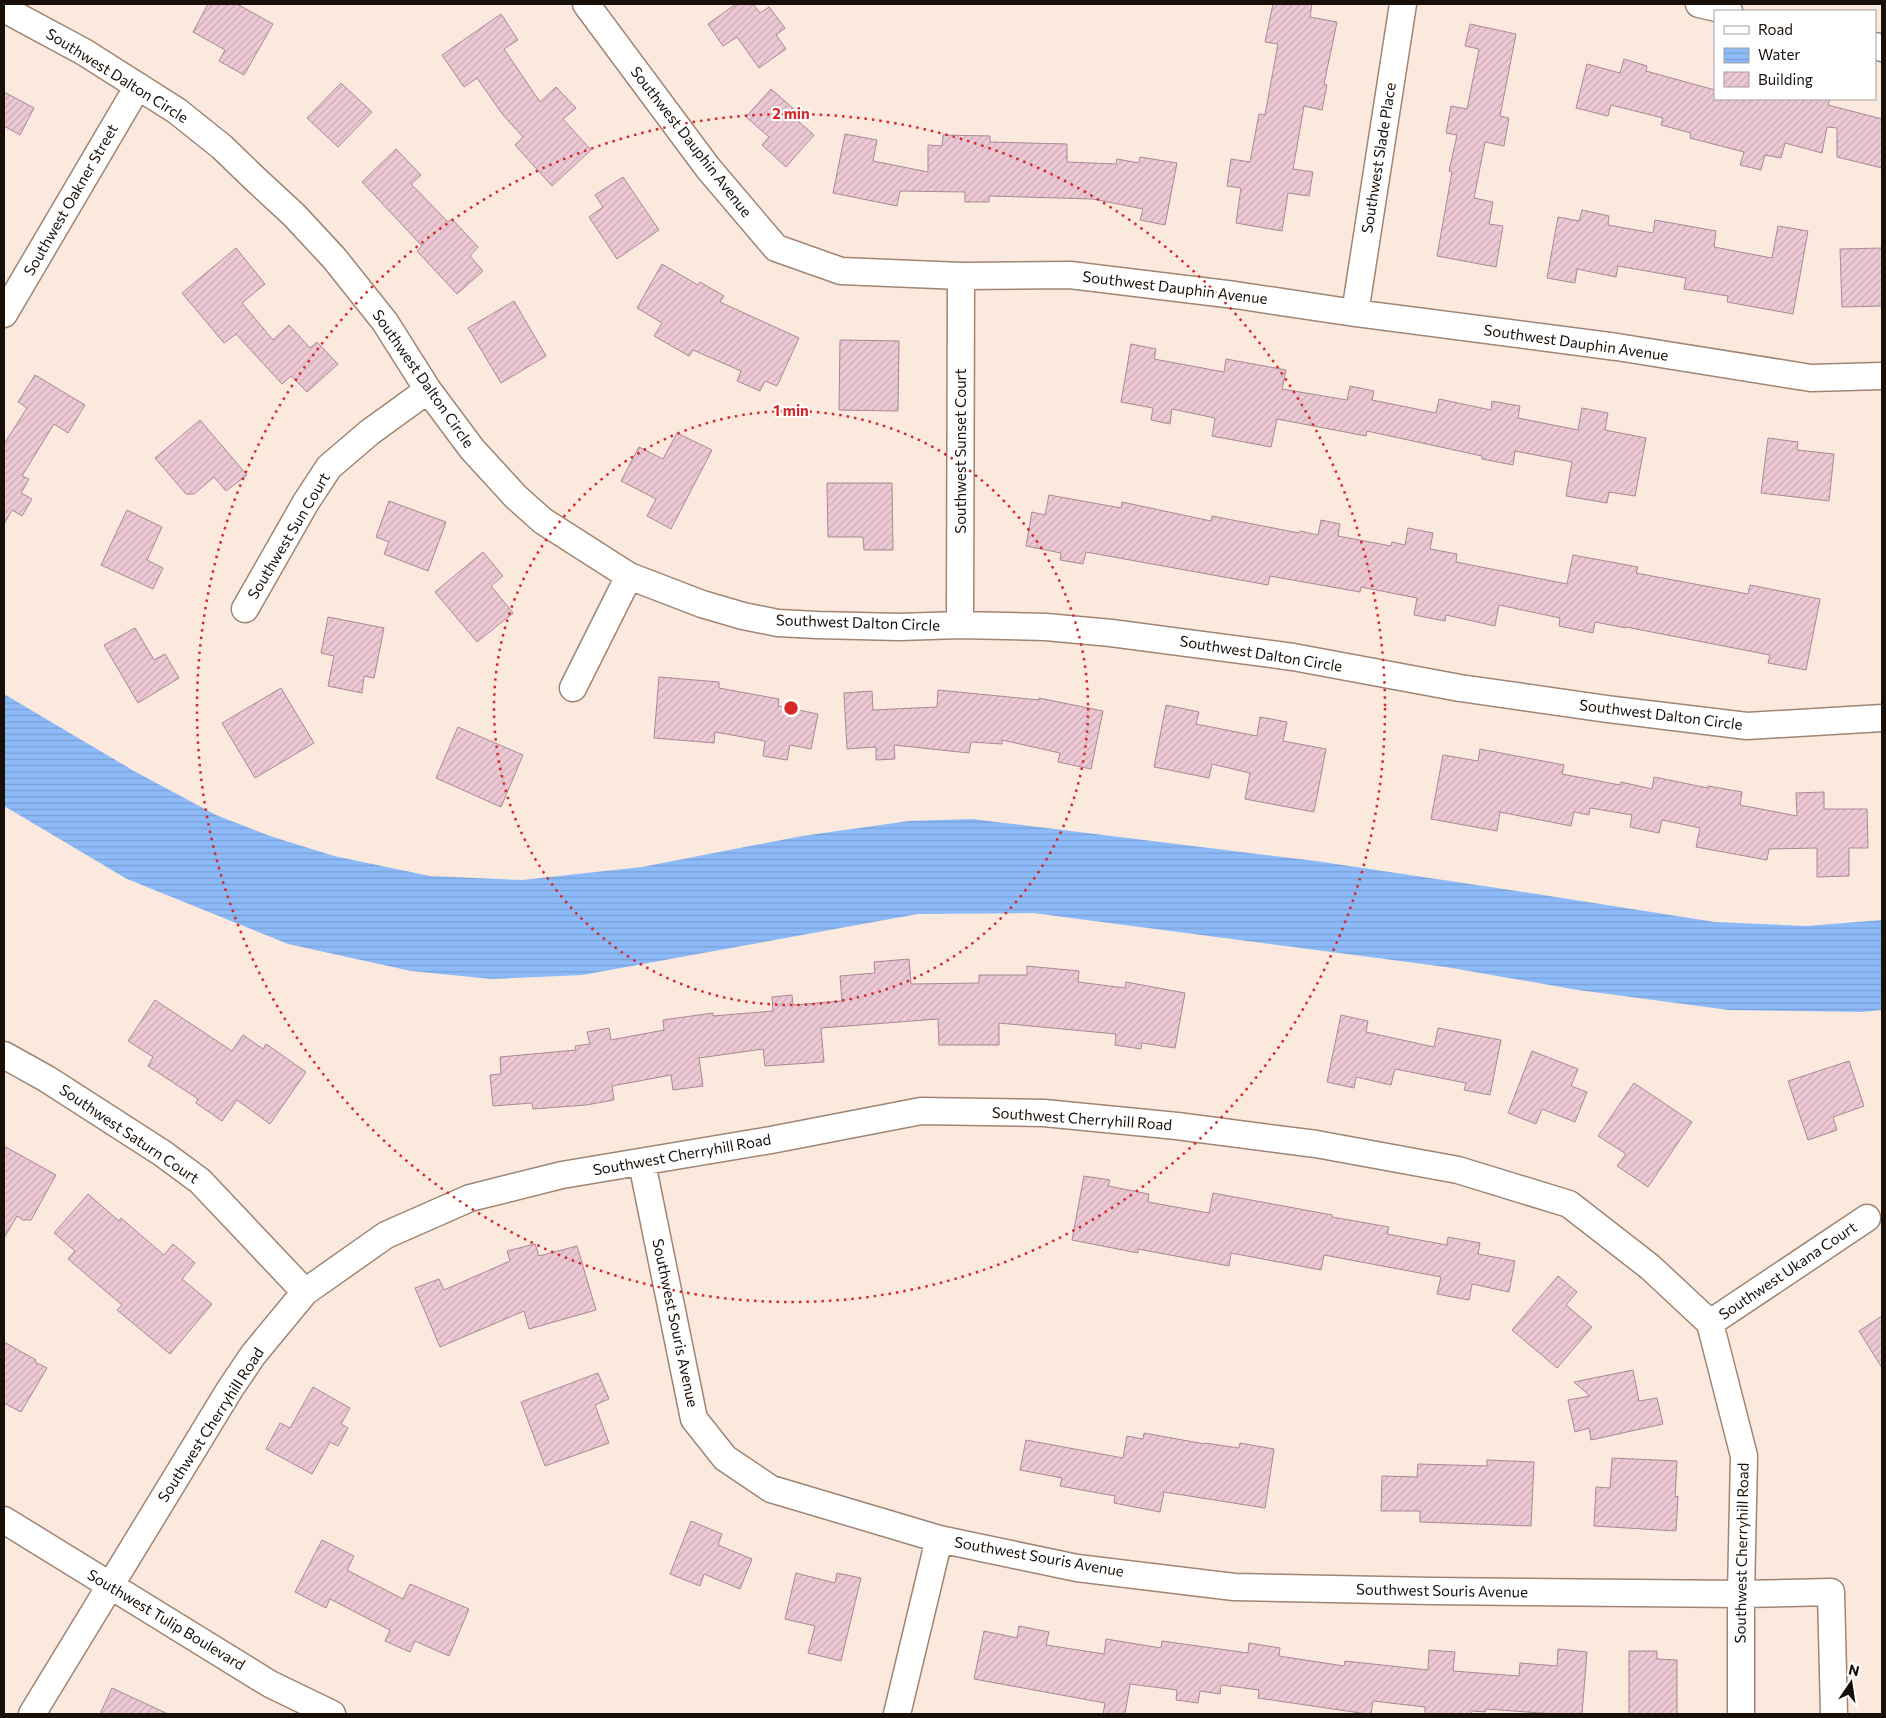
<svg xmlns="http://www.w3.org/2000/svg" width="1886" height="1718" font-family="Commissioner,sans-serif">
<style>
.water{fill:url(#water-rules)}
.building{fill:url(#building-hatch);stroke:#a98994}
.lines{fill:none;stroke-linecap:round;stroke-linejoin:round}
.minor-casing{stroke:#9f8572;stroke-width:29}
.minor{stroke:#fff;stroke-width:26}
.ring{fill:none;stroke:#d62828;stroke-width:2.5;stroke-dasharray:2.5 5}
.labels{text-anchor:middle;stroke-width:4;stroke-linejoin:round;paint-order:stroke}
.street-label{font-size:15px;fill:#180f08;stroke:#fff}
.centre{fill:#d62828;stroke:#fff;stroke-width:2.5}
.ring-label{font-size:15px;text-anchor:middle;font-weight:bold;fill:#d62828;stroke:#fff;stroke-width:4;stroke-linejoin:round;paint-order:stroke}
</style>
<defs>
<pattern id="water-rules" width="6" height="5" patternUnits="userSpaceOnUse" patternTransform="scale(1.25)"><rect width="6" height="5" fill="#8dbaf9"/><path d="M0 2.5h6" fill="none" stroke="#799fd4"/></pattern>
<pattern id="building-hatch" width="6" height="6" patternUnits="userSpaceOnUse" patternTransform="scale(1.25)"><rect width="6" height="6" fill="#ecc9d5"/><path d="M-1 1l2-2M0 6l6-6M5 7l2-2" fill="none" stroke="#caabb5"/></pattern>
</defs>
<rect width="100%" height="100%" fill="#fbe9dd"/>
<!-- water -->
<path class="water" d="M 4,694 L 134,771 L 216,815 L 270,836 L 334,856 L 430,876 L 522,880 L 642,867 L 802,836 L 909,821 L 972,819 L 1316,861 L 1517,891 L 1715,922 L 1806,926 L 1882,920 L 1882,1010 L 1862,1012 L 1729,1010 L 1578,990 L 1446,967 L 1033,913 L 918,914 L 582,975 L 492,979 L 411,971 L 288,944 L 127,879 L 4,806 Z"/>
<!-- building -->
<path class="building" d="M 208,4 L 237,4 L 273,24 L 244,75 L 219,61 L 225,50 L 193,32 Z
M 736,4 L 753,4 L 760,13 L 769,7 L 785,28 L 776,35 L 786,49 L 759,68 L 737,37 L 723,46 L 708,24 Z
M 1273,4 L 1312,4 L 1310,17 L 1337,22 L 1324,84 L 1327,85 L 1322,110 L 1304,106 L 1293,169 L 1313,172 L 1309,196 L 1288,193 L 1282,231 L 1236,223 L 1241,188 L 1227,186 L 1231,159 L 1250,162 L 1259,114 L 1265,115 L 1278,44 L 1265,42 Z
M 501,14 L 518,40 L 504,49 L 540,102 L 556,87 L 576,108 L 563,119 L 591,150 L 552,186 L 515,145 L 523,137 L 503,115 L 477,78 L 464,87 L 442,55 Z
M 1470,24 L 1516,34 L 1500,116 L 1509,118 L 1504,146 L 1485,142 L 1474,198 L 1493,202 L 1489,224 L 1503,226 L 1496,267 L 1437,256 L 1452,172 L 1449,171 L 1457,135 L 1446,133 L 1451,106 L 1467,109 L 1479,49 L 1465,46 Z
M 1624,59 L 1647,66 L 1646,71 L 1715,90 L 1715,99 L 1830,99 L 1828,105 L 1882,119 L 1882,168 L 1837,157 L 1837,128 L 1827,127 L 1822,153 L 1785,143 L 1781,158 L 1765,155 L 1761,170 L 1740,165 L 1744,152 L 1690,138 L 1691,133 L 1661,125 L 1663,118 L 1611,105 L 1608,116 L 1576,108 L 1587,64 L 1620,73 Z
M 341,83 L 372,112 L 338,147 L 307,118 Z
M 771,89 L 802,116 L 798,121 L 814,135 L 786,167 L 762,145 L 769,137 L 746,117 Z
M 4,92 L 34,108 L 20,135 L 4,126 Z
M 845,134 L 877,140 L 873,161 L 928,172 L 928,145 L 942,146 L 943,135 L 990,136 L 990,142 L 1067,144 L 1067,162 L 1116,164 L 1117,159 L 1139,163 L 1140,157 L 1177,163 L 1165,225 L 1140,220 L 1143,209 L 1093,199 L 989,196 L 989,202 L 965,202 L 965,192 L 900,191 L 897,206 L 833,193 Z
M 396,149 L 421,175 L 411,184 L 448,222 L 452,219 L 478,247 L 470,256 L 483,271 L 457,294 L 417,251 L 422,246 L 362,182 Z
M 623,177 L 659,230 L 617,259 L 589,217 L 603,207 L 595,195 Z
M 1582,210 L 1609,216 L 1608,225 L 1653,233 L 1655,220 L 1716,231 L 1714,247 L 1772,258 L 1778,226 L 1808,231 L 1793,314 L 1727,302 L 1728,296 L 1684,289 L 1686,278 L 1618,266 L 1616,277 L 1577,269 L 1575,283 L 1547,278 L 1558,217 L 1579,221 Z
M 236,248 L 265,284 L 242,303 L 273,340 L 289,325 L 310,348 L 317,342 L 338,364 L 307,392 L 291,376 L 282,384 L 236,334 L 224,343 L 182,293 Z
M 1882,248 L 1882,306 L 1842,307 L 1840,249 Z
M 662,264 L 698,285 L 700,282 L 724,296 L 720,302 L 799,338 L 777,386 L 765,381 L 760,391 L 737,381 L 741,371 L 693,350 L 689,356 L 654,336 L 662,323 L 637,308 Z
M 514,301 L 546,356 L 501,383 L 468,328 Z
M 840,340 L 899,341 L 898,411 L 839,410 Z
M 1131,344 L 1156,349 L 1154,359 L 1224,372 L 1226,359 L 1286,370 L 1282,389 L 1347,400 L 1350,386 L 1374,391 L 1372,400 L 1436,413 L 1439,399 L 1491,410 L 1492,401 L 1520,406 L 1518,418 L 1578,430 L 1582,408 L 1608,413 L 1605,430 L 1646,438 L 1635,496 L 1609,492 L 1607,503 L 1566,496 L 1572,462 L 1515,451 L 1513,465 L 1482,459 L 1482,456 L 1367,431 L 1366,436 L 1277,419 L 1271,447 L 1212,436 L 1215,418 L 1172,409 L 1170,424 L 1151,420 L 1153,408 L 1121,402 Z
M 35,375 L 85,405 L 68,433 L 54,424 L 22,476 L 29,479 L 21,493 L 32,499 L 22,516 L 12,510 L 4,524 L 4,444 L 27,408 L 18,402 Z
M 200,420 L 247,475 L 226,491 L 214,477 L 194,494 L 186,494 L 155,458 Z
M 677,433 L 712,450 L 671,529 L 647,516 L 656,499 L 621,481 L 639,447 L 663,459 Z
M 1768,438 L 1798,442 L 1797,450 L 1834,454 L 1829,501 L 1761,493 Z
M 827,483 L 892,483 L 893,550 L 864,550 L 863,537 L 828,537 Z
M 1049,495 L 1121,508 L 1122,502 L 1211,521 L 1212,516 L 1299,533 L 1300,531 L 1318,535 L 1321,520 L 1340,524 L 1338,536 L 1391,546 L 1392,542 L 1405,545 L 1408,528 L 1433,533 L 1430,549 L 1457,554 L 1456,562 L 1567,584 L 1573,555 L 1638,567 L 1636,573 L 1748,594 L 1750,585 L 1820,599 L 1806,670 L 1768,663 L 1770,655 L 1626,627 L 1626,628 L 1595,622 L 1593,633 L 1559,626 L 1560,618 L 1499,605 L 1495,626 L 1446,615 L 1445,621 L 1414,615 L 1417,598 L 1361,587 L 1360,592 L 1270,576 L 1268,585 L 1086,552 L 1083,564 L 1060,560 L 1061,553 L 1026,546 L 1032,512 L 1045,515 Z
M 389,501 L 446,522 L 428,571 L 384,554 L 389,542 L 376,537 Z
M 127,510 L 162,527 L 147,560 L 163,568 L 153,589 L 101,565 Z
M 483,552 L 503,576 L 491,586 L 513,613 L 477,642 L 435,592 Z
M 328,617 L 384,628 L 374,678 L 364,676 L 362,693 L 328,686 L 334,656 L 321,653 Z
M 135,628 L 154,660 L 165,654 L 179,678 L 138,703 L 104,645 Z
M 659,677 L 719,682 L 719,688 L 779,699 L 778,706 L 818,714 L 811,749 L 790,745 L 787,760 L 763,756 L 765,741 L 715,732 L 714,743 L 654,738 Z
M 281,688 L 314,743 L 255,778 L 222,723 Z
M 938,690 L 1039,700 L 1039,698 L 1103,711 L 1091,769 L 1058,762 L 1060,753 L 1002,740 L 1002,744 L 971,742 L 969,753 L 894,745 L 895,759 L 876,760 L 876,747 L 847,749 L 844,693 L 872,691 L 873,710 L 937,707 Z
M 1166,705 L 1199,712 L 1196,724 L 1257,736 L 1260,717 L 1287,722 L 1283,741 L 1326,749 L 1314,812 L 1245,799 L 1250,773 L 1212,764 L 1209,778 L 1154,767 Z
M 458,727 L 523,755 L 501,807 L 436,778 Z
M 1480,749 L 1564,765 L 1562,774 L 1620,785 L 1621,782 L 1652,789 L 1654,777 L 1708,788 L 1708,786 L 1742,792 L 1740,805 L 1797,816 L 1796,793 L 1824,792 L 1824,809 L 1867,809 L 1868,848 L 1849,848 L 1849,876 L 1817,877 L 1817,848 L 1769,849 L 1767,860 L 1696,847 L 1700,828 L 1662,820 L 1659,833 L 1630,827 L 1632,815 L 1590,808 L 1589,815 L 1574,812 L 1571,826 L 1500,812 L 1497,831 L 1431,819 L 1443,755 L 1478,761 Z
M 909,959 L 911,984 L 979,983 L 979,975 L 1027,975 L 1027,966 L 1079,971 L 1078,982 L 1125,988 L 1126,982 L 1185,993 L 1175,1048 L 1142,1043 L 1141,1049 L 1115,1045 L 1116,1034 L 999,1023 L 999,1045 L 939,1045 L 938,1019 L 821,1028 L 824,1062 L 765,1066 L 763,1049 L 699,1058 L 703,1086 L 673,1090 L 671,1075 L 612,1086 L 614,1100 L 586,1105 L 533,1109 L 532,1103 L 493,1106 L 490,1075 L 501,1074 L 500,1057 L 576,1050 L 575,1046 L 590,1044 L 587,1032 L 609,1028 L 611,1040 L 664,1030 L 663,1020 L 713,1013 L 713,1016 L 773,1011 L 772,997 L 792,995 L 793,1005 L 842,1001 L 840,976 L 875,973 L 874,962 Z
M 155,1000 L 232,1051 L 243,1035 L 263,1049 L 266,1044 L 306,1072 L 270,1124 L 237,1100 L 222,1121 L 196,1103 L 198,1099 L 148,1066 L 153,1057 L 128,1041 Z
M 1341,1015 L 1368,1021 L 1366,1032 L 1434,1047 L 1438,1028 L 1501,1040 L 1490,1095 L 1464,1090 L 1466,1083 L 1395,1069 L 1391,1085 L 1356,1077 L 1354,1088 L 1327,1082 Z
M 1532,1051 L 1578,1069 L 1571,1086 L 1587,1092 L 1575,1122 L 1542,1109 L 1536,1124 L 1508,1113 Z
M 1849,1061 L 1864,1106 L 1833,1117 L 1837,1130 L 1808,1140 L 1788,1081 Z
M 1634,1083 L 1692,1122 L 1648,1187 L 1617,1166 L 1626,1154 L 1598,1136 Z
M 4,1146 L 56,1175 L 31,1220 L 23,1220 L 17,1216 L 4,1238 Z
M 1084,1176 L 1110,1180 L 1108,1186 L 1149,1194 L 1148,1202 L 1209,1213 L 1213,1193 L 1332,1215 L 1332,1217 L 1389,1227 L 1387,1234 L 1447,1245 L 1448,1237 L 1480,1243 L 1478,1254 L 1515,1261 L 1509,1292 L 1472,1284 L 1469,1300 L 1437,1294 L 1441,1277 L 1324,1255 L 1321,1270 L 1231,1253 L 1229,1266 L 1138,1249 L 1138,1253 L 1072,1240 Z
M 88,1194 L 119,1221 L 121,1218 L 164,1255 L 173,1244 L 195,1263 L 182,1279 L 212,1304 L 170,1354 L 117,1310 L 122,1305 L 68,1259 L 75,1251 L 54,1233 Z
M 535,1244 L 539,1256 L 577,1246 L 596,1310 L 529,1329 L 524,1311 L 440,1347 L 415,1288 L 439,1279 L 444,1290 L 510,1261 L 507,1251 Z
M 1558,1276 L 1577,1292 L 1566,1305 L 1592,1327 L 1557,1368 L 1512,1330 Z
M 1882,1316 L 1882,1368 L 1859,1331 Z
M 4,1342 L 36,1360 L 35,1362 L 47,1368 L 21,1412 L 4,1403 Z
M 1633,1370 L 1639,1401 L 1657,1398 L 1663,1424 L 1591,1440 L 1589,1428 L 1575,1432 L 1568,1400 L 1590,1396 L 1574,1382 Z
M 598,1373 L 609,1399 L 595,1405 L 609,1443 L 545,1466 L 521,1402 Z
M 313,1387 L 350,1408 L 341,1424 L 348,1428 L 338,1446 L 330,1442 L 312,1474 L 266,1449 L 280,1423 L 290,1428 Z
M 1144,1433 L 1205,1444 L 1205,1443 L 1239,1448 L 1240,1443 L 1274,1449 L 1265,1508 L 1164,1492 L 1160,1512 L 1114,1503 L 1115,1496 L 1060,1486 L 1062,1478 L 1020,1470 L 1026,1440 L 1123,1458 L 1127,1436 L 1143,1439 Z
M 1612,1458 L 1677,1461 L 1675,1497 L 1678,1496 L 1676,1531 L 1594,1526 L 1596,1487 L 1610,1488 Z
M 1487,1460 L 1534,1462 L 1531,1526 L 1420,1522 L 1420,1511 L 1381,1511 L 1382,1476 L 1417,1477 L 1418,1464 L 1487,1466 Z
M 691,1521 L 722,1534 L 718,1545 L 752,1559 L 740,1589 L 704,1574 L 700,1586 L 670,1574 Z
M 322,1540 L 354,1556 L 347,1570 L 403,1599 L 410,1584 L 469,1609 L 449,1656 L 415,1641 L 410,1652 L 385,1641 L 390,1630 L 330,1599 L 326,1608 L 295,1592 Z
M 796,1573 L 835,1583 L 837,1573 L 861,1578 L 841,1661 L 808,1653 L 815,1626 L 785,1619 Z
M 1019,1626 L 1049,1632 L 1046,1645 L 1104,1654 L 1106,1639 L 1161,1648 L 1162,1641 L 1248,1653 L 1249,1643 L 1280,1648 L 1279,1656 L 1344,1666 L 1345,1661 L 1428,1670 L 1429,1650 L 1455,1652 L 1453,1671 L 1519,1676 L 1520,1663 L 1557,1666 L 1558,1649 L 1587,1652 L 1582,1714 L 1554,1714 L 1486,1709 L 1485,1712 L 1472,1711 L 1471,1714 L 1425,1714 L 1425,1707 L 1373,1701 L 1371,1714 L 1367,1714 L 1258,1698 L 1259,1690 L 1221,1685 L 1220,1694 L 1200,1691 L 1198,1703 L 1176,1700 L 1177,1690 L 1130,1684 L 1125,1714 L 1103,1714 L 1105,1703 L 974,1679 L 984,1631 L 1017,1638 Z
M 1629,1651 L 1657,1651 L 1657,1659 L 1677,1660 L 1677,1714 L 1629,1714 Z
M 112,1688 L 168,1714 L 100,1714 Z"/>
<g class="lines">
<defs>
<path id="minor" d="M 586,4 L 708,168 L 776,248 L 841,271 L 961,276 L 1070,275 L 1235,295 L 1355,313 L 1617,347 L 1811,378 L 1882,376
M 1699,4 L 1729,11
M 4,9 L 84,52 L 177,111 L 222,147 L 254,178 L 294,215 L 334,258 L 385,322 L 428,390 L 472,449 L 516,497 L 543,521 L 629,576 L 702,604 L 743,616 L 778,623 L 817,625 L 899,627 L 960,625 L 1046,627 L 1111,633 L 1293,657 L 1460,688 L 1607,709 L 1747,726 L 1882,718
M 1875,46 L 1882,48
M 1355,313 L 1403,4
M 4,314 L 138,86
M 245,609 L 306,502 L 329,467 L 370,432 L 428,390
M 960,625 L 961,276
M 573,688 L 629,576
M 4,1055 L 47,1079 L 162,1153 L 200,1181 L 305,1292
M 642,1163 L 694,1419 L 725,1458 L 771,1489 L 939,1539 L 1077,1568 L 1234,1587 L 1432,1591 L 1741,1594 L 1831,1592 L 1834,1714
M 1710,1323 L 1867,1218
M 4,1520 L 270,1684 L 332,1714
M 32,1714 L 230,1389 L 253,1355 L 305,1292 L 386,1235 L 470,1198 L 562,1175 L 771,1140 L 921,1111 L 1044,1113 L 1177,1126 L 1316,1144 L 1458,1170 L 1569,1204 L 1650,1267 L 1710,1323 L 1744,1456 L 1741,1594 L 1741,1714
M 897,1714 L 939,1539"/>
</defs>
<!-- minor casing -->
<use href="#minor" class="minor-casing"/>
<!-- minor -->
<use href="#minor" class="minor"/>
</g>
<!-- distance rings -->
<g class="ring">
<circle cx="791" cy="708" r="297"/>
<circle cx="791" cy="708" r="594"/>
</g>
<g class="labels">
<!-- street labels -->
<g class="street-label">
<text transform="translate(117 76) rotate(32)" y="5">Southwest Dalton Circle</text>
<text transform="translate(691 142) rotate(52)" y="5">Southwest Dauphin Avenue</text>
<text transform="translate(1379 158) rotate(-81)" y="5">Southwest Slade Place</text>
<text transform="translate(71 200) rotate(-60)" y="5">Southwest Oakner Street</text>
<text transform="translate(1175 288) rotate(7)" y="5">Southwest Dauphin Avenue</text>
<text transform="translate(1576 343) rotate(8)" y="5">Southwest Dauphin Avenue</text>
<text transform="translate(423 379) rotate(55)" y="5">Southwest Dalton Circle</text>
<text transform="translate(961 451) rotate(-90)" y="5">Southwest Sunset Court</text>
<text transform="translate(289 536) rotate(-59)" y="5">Southwest Sun Court</text>
<text transform="translate(858 623) rotate(2)" y="5">Southwest Dalton Circle</text>
<text transform="translate(1261 654) rotate(9)" y="5">Southwest Dalton Circle</text>
<text transform="translate(1661 715) rotate(7)" y="5">Southwest Dalton Circle</text>
<text transform="translate(1082 1119) rotate(4)" y="5">Southwest Cherryhill Road</text>
<text transform="translate(129 1134) rotate(34)" y="5">Southwest Saturn Court</text>
<text transform="translate(682 1155) rotate(-10)" y="5">Southwest Cherryhill Road</text>
<text transform="translate(1788 1271) rotate(-34)" y="5">Southwest Ukana Court</text>
<text transform="translate(675 1323) rotate(78)" y="5">Southwest Souris Avenue</text>
<text transform="translate(211 1425) rotate(-57)" y="5">Southwest Cherryhill Road</text>
<text transform="translate(1742 1553) rotate(-89)" y="5">Southwest Cherryhill Road</text>
<text transform="translate(1039 1557) rotate(10)" y="5">Southwest Souris Avenue</text>
<text transform="translate(1442 1591) rotate(1)" y="5">Southwest Souris Avenue</text>
<text transform="translate(166 1620) rotate(31)" y="5">Southwest Tulip Boulevard</text>
</g>
</g>
<circle cx="791" cy="708" r="8" class="centre"/>
<g class="ring-label">
<text x="791" y="119">2 min</text>
<text x="791" y="416">1 min</text>
</g>
<!-- border -->
<rect width="1886" height="1718" fill="none" stroke="#180f08" stroke-width="10"/>
<!-- legend -->
<rect x="1714" y="10" width="162" height="90" fill="#ffffff" stroke="#a39f9c"/>
<rect x="1724" y="26" width="25" height="8" fill="#ffffff" stroke="#a39f9c"/>
<text x="1758" y="35" font-size="15" fill="#180f08">Road</text>
<rect x="1724" y="48" width="25" height="15" fill="url(#water-rules)" stroke="#a39f9c"/>
<text x="1758" y="60" font-size="15" fill="#180f08">Water</text>
<rect x="1724" y="72" width="25" height="15" fill="url(#building-hatch)" stroke="#a39f9c"/>
<text x="1758" y="85" font-size="15" fill="#180f08">Building</text>
<!-- north arrow -->
<g transform="translate(1851 1683) rotate(13)" stroke="#ffffff" stroke-width="4" paint-order="stroke">
<path d="M0-4L9 19L0 12L-9 19Z" fill="#180f08"/>
<text y="-8" font-size="14" font-weight="bold" text-anchor="middle" fill="#180f08">N</text>
</g>
</svg>
